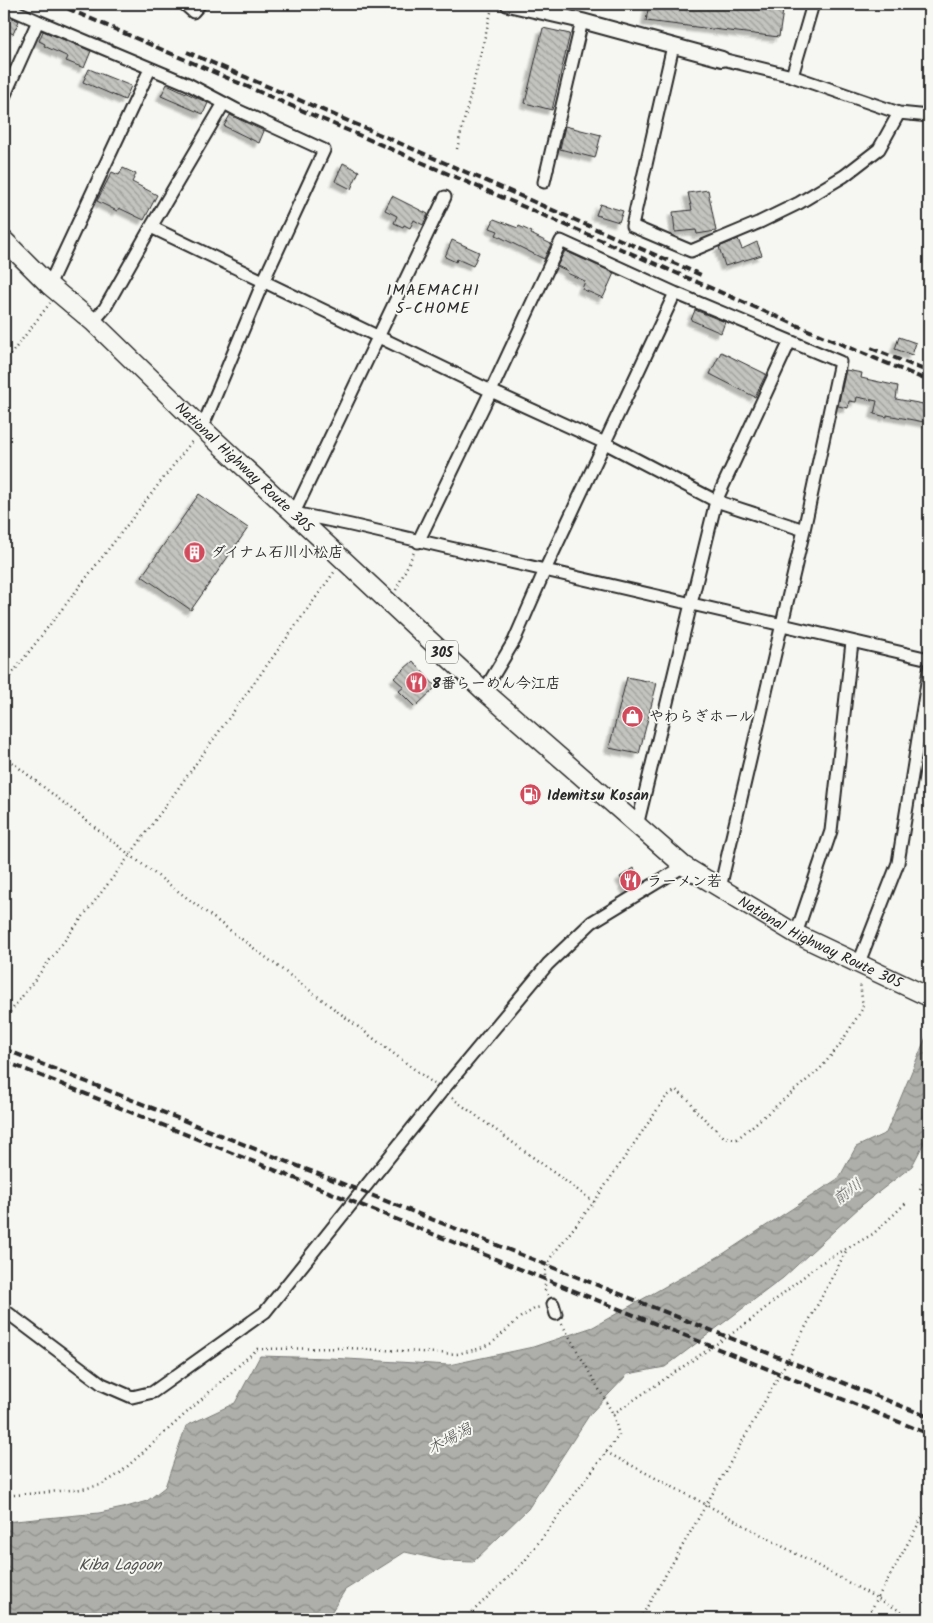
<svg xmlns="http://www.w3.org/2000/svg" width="933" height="1623" font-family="Kalam,'Klee One',sans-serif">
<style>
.water{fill:url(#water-waves);stroke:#7a7a78}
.building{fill:url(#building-back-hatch);stroke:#2b2b2b;filter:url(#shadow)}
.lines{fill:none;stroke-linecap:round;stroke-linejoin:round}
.minor-casing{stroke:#2b2b2b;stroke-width:15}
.tertiary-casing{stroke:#2b2b2b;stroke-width:18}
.trunk-casing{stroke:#2b2b2b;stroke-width:21}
.path{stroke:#2b2b2b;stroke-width:2.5;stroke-dasharray:1 4;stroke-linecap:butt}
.minor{stroke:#f6f6f2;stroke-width:11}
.tertiary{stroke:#f6f6f2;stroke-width:14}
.trunk{stroke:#f6f6f2;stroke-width:18}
.rail{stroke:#2b2b2b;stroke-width:4;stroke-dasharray:8 4;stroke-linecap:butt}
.labels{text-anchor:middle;stroke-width:4;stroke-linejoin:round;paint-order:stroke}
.shield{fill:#f6f6f2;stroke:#686867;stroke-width:1}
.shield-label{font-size:14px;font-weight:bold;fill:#2b2b2b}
.street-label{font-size:15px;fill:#2b2b2b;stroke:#f6f6f2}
.poi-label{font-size:15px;font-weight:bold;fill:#2b2b2b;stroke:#f6f6f2;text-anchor:start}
.neighbourhood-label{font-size:16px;letter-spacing:1px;fill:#2b2b2b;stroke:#f6f6f2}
.water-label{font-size:16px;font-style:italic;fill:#525251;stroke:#f6f6f2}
</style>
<defs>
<pattern id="water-waves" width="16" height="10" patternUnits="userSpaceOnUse" patternTransform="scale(1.25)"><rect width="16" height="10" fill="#aeaeab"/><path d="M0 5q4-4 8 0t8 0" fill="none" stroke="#8e8e8b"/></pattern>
<pattern id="building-back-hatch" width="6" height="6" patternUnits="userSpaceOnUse" patternTransform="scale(1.25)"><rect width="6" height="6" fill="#c3c3c0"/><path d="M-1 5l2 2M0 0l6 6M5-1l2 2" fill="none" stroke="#9f9f9c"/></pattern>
<filter id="shadow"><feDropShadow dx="-4.5" dy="4.5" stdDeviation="1" flood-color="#0004"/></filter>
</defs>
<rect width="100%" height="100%" fill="#f6f6f2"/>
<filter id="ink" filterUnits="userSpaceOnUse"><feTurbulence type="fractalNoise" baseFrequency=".02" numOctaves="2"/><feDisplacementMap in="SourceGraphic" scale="10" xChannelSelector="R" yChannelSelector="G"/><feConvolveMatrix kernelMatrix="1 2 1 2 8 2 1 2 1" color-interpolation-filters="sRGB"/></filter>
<g filter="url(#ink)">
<!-- water -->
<path class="water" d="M 929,1030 L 929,1133 L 912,1166 L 862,1205 L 783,1278 L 665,1367 L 628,1374 L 590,1414 L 528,1509 L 473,1562 L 446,1561 L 405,1552 L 345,1590 L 327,1619 L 4,1619 L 4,1522 L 99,1513 L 123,1508 L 147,1501 L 165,1487 L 186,1426 L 235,1403 L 260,1356 L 330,1358 L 449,1365 L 533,1347 L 593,1327 L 723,1254 L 839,1178 L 856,1147 L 886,1133 Z"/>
<!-- building -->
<path class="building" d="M 649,4 L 784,4 L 779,37 L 646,21 Z
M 4,14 L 19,21 L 13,34 L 4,29 Z
M 543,28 L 570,34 L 552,110 L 525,103 Z
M 43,31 L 91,51 L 84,68 L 66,61 L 68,57 L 64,55 L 44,46 L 45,44 L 39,41 Z
M 89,69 L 131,86 L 125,100 L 83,82 Z
M 167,84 L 208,103 L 203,114 L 161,96 Z
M 230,115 L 264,131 L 259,143 L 224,126 Z
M 565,126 L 601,135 L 595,158 L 560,149 Z
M 343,163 L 359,171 L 351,189 L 335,181 Z
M 123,168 L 136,174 L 132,182 L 157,195 L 144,220 L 119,208 L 117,211 L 97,201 L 112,172 L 119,175 Z
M 708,190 L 716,231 L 697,234 L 696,230 L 675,232 L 673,212 L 692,210 L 688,193 Z
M 392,196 L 428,214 L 423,225 L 414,220 L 410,228 L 404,225 L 403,227 L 394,223 L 397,216 L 385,210 Z
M 600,204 L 623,211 L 619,222 L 596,215 Z
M 494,219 L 518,228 L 519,226 L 532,232 L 531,234 L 551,244 L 544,259 L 496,235 L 498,231 L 490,228 Z
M 738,239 L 742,249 L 757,242 L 762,255 L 725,266 L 719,247 Z
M 452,240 L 479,252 L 473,266 L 457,259 L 456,262 L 445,257 Z
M 565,251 L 614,273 L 603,298 L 582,289 L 585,281 L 567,273 L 568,271 L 557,266 Z
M 695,310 L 725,322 L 721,333 L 691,320 Z
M 899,337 L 916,343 L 912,355 L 895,349 Z
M 721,352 L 766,374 L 755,397 L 710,374 Z
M 846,370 L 862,373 L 861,378 L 898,386 L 896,399 L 929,405 L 929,423 L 887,415 L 887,417 L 874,414 L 877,401 L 857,397 L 856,402 L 849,401 L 848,408 L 838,406 Z
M 199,494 L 248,528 L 191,610 L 142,576 Z
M 413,661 L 436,687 L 415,707 L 399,691 L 404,687 L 394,678 Z
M 627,677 L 657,683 L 639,754 L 609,748 Z
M 634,868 L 641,883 L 628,891 L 620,877 Z"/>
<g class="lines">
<defs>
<path id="minor" d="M 184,4 L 193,12 L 200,4
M 4,6 L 38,21 L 4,97
M 38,21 L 188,84 L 237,110 L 324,150 L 263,282 L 202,428
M 673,46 L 632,226 L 691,251 L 760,222 L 799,203 L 844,176 L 879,149 L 899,113
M 722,59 L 792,76 L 899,113 L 929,116
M 792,76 L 813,4
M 544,182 L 582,21
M 445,197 L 294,513 L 351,525 L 929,659
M 151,227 L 491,391 L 605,443 L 716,501 L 804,530 L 720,888
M 49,285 L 150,69
M 93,322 L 105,308 L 151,227 L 224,103
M 418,542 L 491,391 L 561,241 L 675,293 L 840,362 L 804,530
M 484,691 L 514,641 L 545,570 L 675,293
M 637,826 L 716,501 L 790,341
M 796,934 L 831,831 L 852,642
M 858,965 L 898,863 L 929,670
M 553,1304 L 556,1314
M 4,1310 L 102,1384 L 132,1397 L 153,1392 L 265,1312 L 442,1091 L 548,964 L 592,922 L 684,866"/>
<path id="tertiary" d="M 508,4 L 582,21 L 722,59"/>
<g id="trunk">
<path id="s1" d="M 4,240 L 49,285 L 93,322 L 202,428 L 484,691 L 684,866 L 796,934 L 929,997"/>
</g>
</defs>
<!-- minor casing -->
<use href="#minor" class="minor-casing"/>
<!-- tertiary casing -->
<use href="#tertiary" class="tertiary-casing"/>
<!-- trunk casing -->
<use href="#trunk" class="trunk-casing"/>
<!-- path -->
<path class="path" d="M 457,149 L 493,4
M 4,363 L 50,303
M 396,590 L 414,552
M 4,684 L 193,440
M 4,756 L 130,855 L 434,1084
M 4,1020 L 130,855 L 335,571
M 452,1098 L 594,1202
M 929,1170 L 920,1189 L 929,1205
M 548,1295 L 545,1290 L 545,1272 L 551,1257 L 594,1202 L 666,1097 L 676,1090 L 690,1101 L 697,1112 L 724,1137 L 737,1139 L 820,1069 L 839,1046 L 863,1008 L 860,982
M 613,1414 L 746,1324 L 819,1264 L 873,1234 L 906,1203
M 606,1452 L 707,1505 L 915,1619
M 4,1496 L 82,1489 L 101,1485 L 119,1474 L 257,1349 L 347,1348 L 457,1354 L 478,1349 L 492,1343 L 521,1317 L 536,1308 L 541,1307
M 465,1619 L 524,1562 L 619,1435 L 613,1414 L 562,1324
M 640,1619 C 711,1497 782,1374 847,1249
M 866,1619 L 929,1505"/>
<!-- minor -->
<use href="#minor" class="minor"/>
<!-- tertiary -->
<use href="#tertiary" class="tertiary"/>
<!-- trunk -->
<use href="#trunk" class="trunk"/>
<!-- rail -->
<path class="rail" d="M 57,4 L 796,325 L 929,381
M 187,52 L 381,135 L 701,275
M 871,348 L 929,372
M 4,1049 L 929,1417
M 4,1061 L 929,1434"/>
</g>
</g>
<!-- icons -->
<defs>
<symbol id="building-disc" viewBox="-11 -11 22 22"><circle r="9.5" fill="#d1495b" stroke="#f6f6f2"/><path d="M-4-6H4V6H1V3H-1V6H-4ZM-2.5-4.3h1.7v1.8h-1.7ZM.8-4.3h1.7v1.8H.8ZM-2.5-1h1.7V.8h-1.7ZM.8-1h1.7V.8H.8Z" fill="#fff"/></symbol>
<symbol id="restaurant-disc" viewBox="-11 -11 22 22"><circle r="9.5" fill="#d1495b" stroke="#f6f6f2"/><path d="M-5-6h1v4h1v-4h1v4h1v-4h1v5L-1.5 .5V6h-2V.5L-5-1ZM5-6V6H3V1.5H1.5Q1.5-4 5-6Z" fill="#fff"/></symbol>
<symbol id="shop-disc" viewBox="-11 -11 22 22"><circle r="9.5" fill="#d1495b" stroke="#f6f6f2"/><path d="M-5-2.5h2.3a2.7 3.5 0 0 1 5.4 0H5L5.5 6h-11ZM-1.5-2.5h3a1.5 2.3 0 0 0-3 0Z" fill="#fff"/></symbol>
<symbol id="fuel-disc" viewBox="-11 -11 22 22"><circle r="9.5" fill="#d1495b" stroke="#f6f6f2"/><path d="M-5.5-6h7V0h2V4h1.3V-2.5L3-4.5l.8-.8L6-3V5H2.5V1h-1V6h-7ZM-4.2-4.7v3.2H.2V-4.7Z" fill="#fff"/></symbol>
</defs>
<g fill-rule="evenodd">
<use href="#building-disc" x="182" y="540" width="25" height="25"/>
<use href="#restaurant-disc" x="404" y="670" width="25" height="25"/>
<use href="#shop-disc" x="620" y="704" width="25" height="25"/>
<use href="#fuel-disc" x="518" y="782" width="25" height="25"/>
<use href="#restaurant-disc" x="618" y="868" width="25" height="25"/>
</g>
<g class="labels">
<!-- shield labels -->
<rect class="shield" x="426" y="640.5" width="32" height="23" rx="4"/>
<g class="shield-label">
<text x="442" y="657">305</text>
</g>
<!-- street labels -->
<g class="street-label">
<text dy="5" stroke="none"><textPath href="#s1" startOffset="331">National Highway Route 305</textPath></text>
<text dy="5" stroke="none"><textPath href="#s1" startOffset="1081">National Highway Route 305</textPath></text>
</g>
<!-- poi labels -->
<g class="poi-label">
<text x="211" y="557">ダイナム石川小松店</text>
<text x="432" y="688">8番らーめん今江店</text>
<text x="649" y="721">やわらぎホール</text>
<text x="547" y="800">Idemitsu Kosan</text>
<text x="647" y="886">ラーメン若</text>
</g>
<!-- neighbourhood labels -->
<g class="neighbourhood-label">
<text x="433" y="295">IMAEMACHI<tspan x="433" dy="18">5-CHOME</tspan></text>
</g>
<!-- water labels -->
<g class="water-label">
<text transform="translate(847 1191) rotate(-37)" y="6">前川</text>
<text transform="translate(449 1438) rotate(-28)" y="6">木場潟</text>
<text x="120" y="1570">Kiba Lagoon</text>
</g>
</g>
<!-- margin -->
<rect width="933" height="1623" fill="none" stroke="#f6f6f2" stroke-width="20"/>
<rect x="10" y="10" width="913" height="1603" fill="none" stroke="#2b2b2b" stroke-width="2" filter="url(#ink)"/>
</svg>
